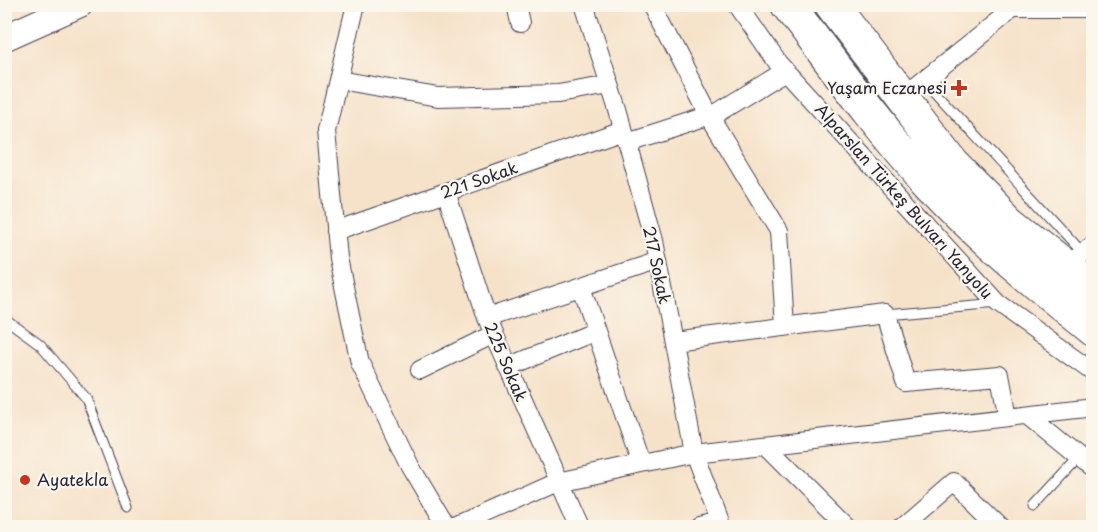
<svg xmlns="http://www.w3.org/2000/svg" width="1098" height="532" font-family="'Playpen Sans',sans-serif">
<style>
.lines{fill:none;stroke-linecap:round;stroke-linejoin:round}
.lane-casing{stroke:#423f50;stroke-width:11}
.street-casing{stroke:#423f50;stroke-width:20}
.secondary-casing{stroke:#423f50;stroke-width:28}
.highway-casing{stroke:#423f50;stroke-width:35}
.lane{stroke:#fff;stroke-width:9}
.street{stroke:#fff;stroke-width:18}
.secondary{stroke:#fff;stroke-width:26}
.highway{stroke:#fff;stroke-width:33}
.poi-dot{fill:#c8321e;stroke:#fbf7ec;stroke-width:2}
.labels{text-anchor:middle;stroke-width:4.5;stroke-linejoin:round;paint-order:stroke}
.poi-label{font-size:16px;fill:#22223b;stroke:#fbf7ec;text-anchor:end}
.street-label{font-size:16px;fill:#22223b;stroke:#fbf7ec}
</style>
<rect width="100%" height="100%" fill="#fbf7ec"/>
<filter id="ink" filterUnits="userSpaceOnUse"><feTurbulence type="fractalNoise" baseFrequency=".0167" numOctaves="2"/><feDisplacementMap in="SourceGraphic" scale="12" xChannelSelector="R" yChannelSelector="G"/><feConvolveMatrix kernelMatrix="1 2 1 2 8 2 1 2 1" color-interpolation-filters="sRGB"/></filter>
<filter id="wash" filterUnits="userSpaceOnUse"><feTurbulence type="fractalNoise" baseFrequency=".008" numOctaves="4" result="noise"/><feDisplacementMap in="SourceGraphic" scale="24" xChannelSelector="R" yChannelSelector="G"/><feGaussianBlur stdDeviation="1.35" result="paint"/><feColorMatrix in="noise" values="0 0 0 0 0 0 0 0 0 0 0 0 0 0 0 0 0 1.4 0 .05"/><feComposite in="paint" operator="in"/></filter>
<g filter="url(#wash)">
<rect width="100%" height="100%" fill="#f6e2c9"/>
</g>
<g filter="url(#ink)">
<g class="lines">
<defs>
<path id="lane" d="M 923,79 L 1082,252
M 885,314 L 998,304
M 4,318 L 40,344 L 86,398 L 128,508
M 1035,506 L 1079,458"/>
<path id="street" d="M 356,4 L 326,131 L 338,258 L 360,363 L 410,466 L 447,528
M 516,4 L 520,23
M 584,4 L 618,110 L 654,241 L 694,453 L 722,528
M 652,4 L 709,115 L 779,231 L 785,327
M 737,4 L 778,63 L 998,304 L 1094,373
M 338,80 L 438,97 L 558,94 L 610,85
M 902,98 L 1013,9 L 1094,9
M 627,142 L 717,113 L 785,71
M 446,192 L 487,318 L 580,528
M 335,231 L 623,130
M 1066,267 L 1094,244
M 581,287 L 641,464
M 487,318 L 658,261
M 673,341 L 885,314 L 906,383 L 1000,375 L 1008,417
M 508,367 L 596,331
M 420,370 L 494,334
M 1027,415 L 1094,470
M 766,445 L 849,528
M 455,528 L 558,482 L 694,453 L 1094,407
M 699,528 L 720,523
M 901,528 L 954,482 L 1001,528"/>
<path id="secondary" d="M 4,38 L 80,4"/>
<path id="highway" d="M 787,4 C 833,64 877,125 927,180 C 977,236 1035,283 1094,330
M 831,4 L 953,164 L 1010,222 L 1094,289"/>
</defs>
<!-- lane casing -->
<use href="#lane" class="lane-casing"/>
<!-- street casing -->
<use href="#street" class="street-casing"/>
<!-- secondary casing -->
<use href="#secondary" class="secondary-casing"/>
<!-- highway casing -->
<use href="#highway" class="highway-casing"/>
<!-- lane -->
<use href="#lane" class="lane"/>
<!-- street -->
<use href="#street" class="street"/>
<!-- secondary -->
<use href="#secondary" class="secondary"/>
<!-- highway -->
<use href="#highway" class="highway"/>
</g>
</g>
<!-- markers -->
<g class="poi-dot">
<path d="M956 79h6v6h6v6h-6v6h-6v-6h-6v-6h6z"/>
<circle cx="25" cy="480" r="6"/>
</g>
<g class="labels">
<!-- poi labels -->
<g class="poi-label">
<text x="947" y="94">Yaşam Eczanesi</text>
<text x="37" y="486" text-anchor="start">Ayatekla</text>
</g>
<!-- street labels -->
<g class="street-label">
<text transform="translate(479 180) rotate(-19)" y="6">221 Sokak</text>
<text transform="translate(904 201) rotate(48)" y="6">Alparslan Türkeş Bulvarı Yanyolu</text>
<text transform="translate(657 265) rotate(78)" y="6">217 Sokak</text>
<text transform="translate(506 362) rotate(67)" y="6">225 Sokak</text>
</g>
</g>
<!-- margin -->
<rect width="1098" height="532" fill="none" stroke="#fbf7ec" stroke-width="24"/>
</svg>
